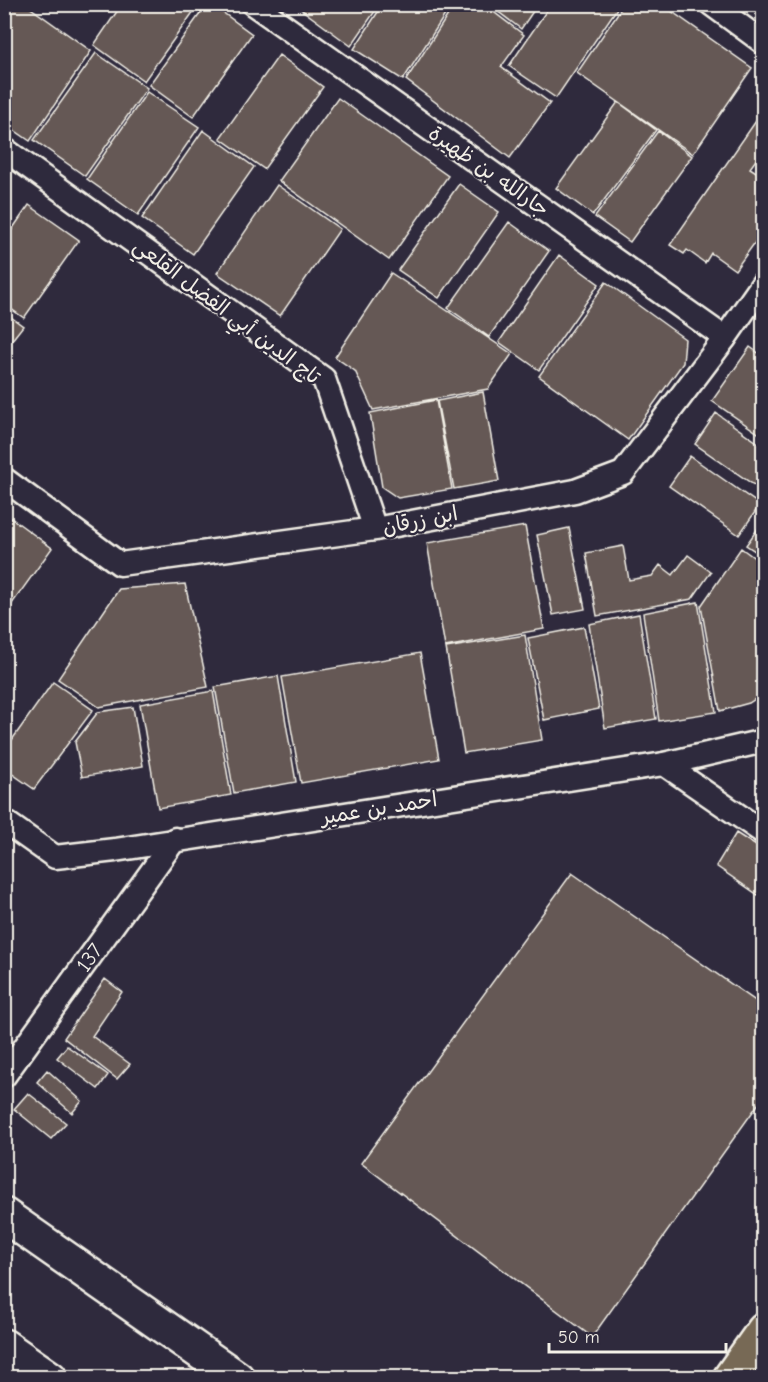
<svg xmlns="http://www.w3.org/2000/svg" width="768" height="1382" font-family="'Comic Neue','Playpen Sans Arabic',sans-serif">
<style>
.building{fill:#655854;stroke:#f4f1e8;stroke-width:1.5}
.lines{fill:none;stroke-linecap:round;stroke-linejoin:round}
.minor-casing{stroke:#f4f1e8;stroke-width:27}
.secondary-casing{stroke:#f4f1e8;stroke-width:38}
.primary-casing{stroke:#f4f1e8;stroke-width:38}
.minor{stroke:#2f2a3d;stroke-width:22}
.secondary{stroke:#2f2a3d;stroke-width:33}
.primary{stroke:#776954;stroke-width:33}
.labels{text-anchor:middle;stroke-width:4.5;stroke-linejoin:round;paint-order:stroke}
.street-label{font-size:21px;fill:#f4f1e8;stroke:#2f2a3d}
</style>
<rect width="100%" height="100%" fill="#2f2a3d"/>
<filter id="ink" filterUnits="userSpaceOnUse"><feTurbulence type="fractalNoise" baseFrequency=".0167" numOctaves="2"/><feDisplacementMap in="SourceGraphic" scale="12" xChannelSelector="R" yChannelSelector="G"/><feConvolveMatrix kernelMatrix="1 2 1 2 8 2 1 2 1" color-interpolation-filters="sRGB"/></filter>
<g filter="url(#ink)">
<!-- building -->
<path class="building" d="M 4,4 L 25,4 L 91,51 L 30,141 L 4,123 Z
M 122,4 L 199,4 L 144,81 L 94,45 Z
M 207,4 L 211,4 L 252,34 L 193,117 L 149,85 Z
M 294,4 L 380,4 L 351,46 Z
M 383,4 L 452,4 L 403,80 L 354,49 Z
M 455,4 L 483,4 L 524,35 L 501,67 L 550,103 L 510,158 L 406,80 Z
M 488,4 L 538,4 L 521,29 Z
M 551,4 L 620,4 L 556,98 L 509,66 Z
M 624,4 L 661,4 L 752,68 L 693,154 L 577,73 Z
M 96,53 L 147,88 L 85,176 L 34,140 Z
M 279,55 L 323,87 L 264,169 L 220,138 Z
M 147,92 L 199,127 L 138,215 L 87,179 Z
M 338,98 L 448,176 L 389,260 L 279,181 Z
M 618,102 L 656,130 L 593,215 L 556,188 Z
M 758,118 L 764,122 L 764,149 L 750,168 L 764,177 L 764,230 L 735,270 L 711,253 L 705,263 L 687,250 L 684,254 L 670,245 Z
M 203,130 L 254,167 L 193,254 L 142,218 Z
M 658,131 L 692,156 L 630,242 L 595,217 Z
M 459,184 L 499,212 L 439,298 L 398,270 Z
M 277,185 L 340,229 L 280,316 L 217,273 Z
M 29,205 L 79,240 L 24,318 L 4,304 L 4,241 Z
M 509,222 L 549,251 L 489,337 L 448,308 Z
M 559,255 L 599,284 L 539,370 L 499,342 Z
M 391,273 L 512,354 L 488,389 L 373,410 L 355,371 L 335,357 Z
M 606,282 L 685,339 L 683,363 L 628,440 L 539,376 Z
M 4,312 L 23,326 L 4,350 Z
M 750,347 L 764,357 L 764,437 L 712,401 Z
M 483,392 L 499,481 L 454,489 L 437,401 Z
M 436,400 L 452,489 L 398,498 L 382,487 L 370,413 Z
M 716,413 L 764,447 L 764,492 L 695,444 Z
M 690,456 L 760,505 L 739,535 L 669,486 Z
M 7,515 L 52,548 L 4,615 L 4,519 Z
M 764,520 L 764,557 L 746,545 Z
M 525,526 L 544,629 L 445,647 L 427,543 Z
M 569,528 L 585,609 L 553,615 L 537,535 Z
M 623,546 L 629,580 L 652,576 L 660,565 L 673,575 L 688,555 L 711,572 L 692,599 L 597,616 L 586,553 Z
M 741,548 L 764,565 L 764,693 L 749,703 L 720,711 L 701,606 Z
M 185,584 L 208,687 L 99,707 L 58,679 L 119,589 Z
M 698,602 L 716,712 L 659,721 L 643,613 Z
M 639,614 L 656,719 L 605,728 L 589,624 Z
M 584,627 L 599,709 L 544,720 L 528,638 Z
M 525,635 L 542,740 L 464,753 L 446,648 Z
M 420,653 L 439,759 L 301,783 L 282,677 Z
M 278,676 L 296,782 L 234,793 L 215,687 Z
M 53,682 L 93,710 L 34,789 L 4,768 L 4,751 Z
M 213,691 L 231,795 L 158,808 L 140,704 Z
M 133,707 L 143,766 L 82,777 L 75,742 L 98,712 Z
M 736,833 L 764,851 L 764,899 L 716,866 Z
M 572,873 L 764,1007 L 764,1096 L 592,1337 L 361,1163 Z
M 105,979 L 122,992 L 92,1036 L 130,1064 L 117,1079 L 64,1038 Z
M 67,1046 L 108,1075 L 98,1089 L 57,1058 Z
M 47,1070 L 82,1101 L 72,1113 L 37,1082 Z
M 28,1093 L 66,1123 L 51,1139 L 14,1109 Z"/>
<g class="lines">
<defs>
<g id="minor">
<path d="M 253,4 L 725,338"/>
<path d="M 711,4 L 764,43"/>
<path d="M 4,149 L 324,379 L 375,529"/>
<path d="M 4,479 L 120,564 L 375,529 L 575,491 L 623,473 L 725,338 L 764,282"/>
<path d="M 664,764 L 764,833"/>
<path d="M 4,821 L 55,857 L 115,850 L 664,764 L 764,741"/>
<path id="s1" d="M 4,1076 L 175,839"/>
</g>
<path id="secondary" d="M 4,1215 L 237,1378
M 4,1346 L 50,1378"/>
<path id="primary" d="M 730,1378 L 764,1330"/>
</defs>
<!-- minor casing -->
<use href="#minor" class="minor-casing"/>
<!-- secondary casing -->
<use href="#secondary" class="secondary-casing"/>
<!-- primary casing -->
<use href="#primary" class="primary-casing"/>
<!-- minor -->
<use href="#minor" class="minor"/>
<!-- secondary -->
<use href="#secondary" class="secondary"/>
<!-- primary -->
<use href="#primary" class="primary"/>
</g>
</g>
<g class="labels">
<!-- street labels -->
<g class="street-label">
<text transform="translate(489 171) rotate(35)" y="7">جارالله بن ظهيرة</text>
<text transform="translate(227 311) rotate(37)" y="7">تاج الدين أبي الفضل القلعي</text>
<text transform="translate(420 520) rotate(-11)" y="7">ابن زرقان</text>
<text transform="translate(379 808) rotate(-9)" y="7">احمد بن عمير</text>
<text dy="7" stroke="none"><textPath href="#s1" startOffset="146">137</textPath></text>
</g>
</g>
<!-- margin -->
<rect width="768" height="1382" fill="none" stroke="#2f2a3d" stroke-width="24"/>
<rect x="12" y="12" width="744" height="1358" fill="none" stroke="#f4f1e8" stroke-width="2" filter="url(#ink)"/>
<!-- scale -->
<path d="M549 1343v9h177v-9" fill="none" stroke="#f4f1e8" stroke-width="3"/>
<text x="558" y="1343" font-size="18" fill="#f4f1e8" stroke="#2f2a3d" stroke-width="4.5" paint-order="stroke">50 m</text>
</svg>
